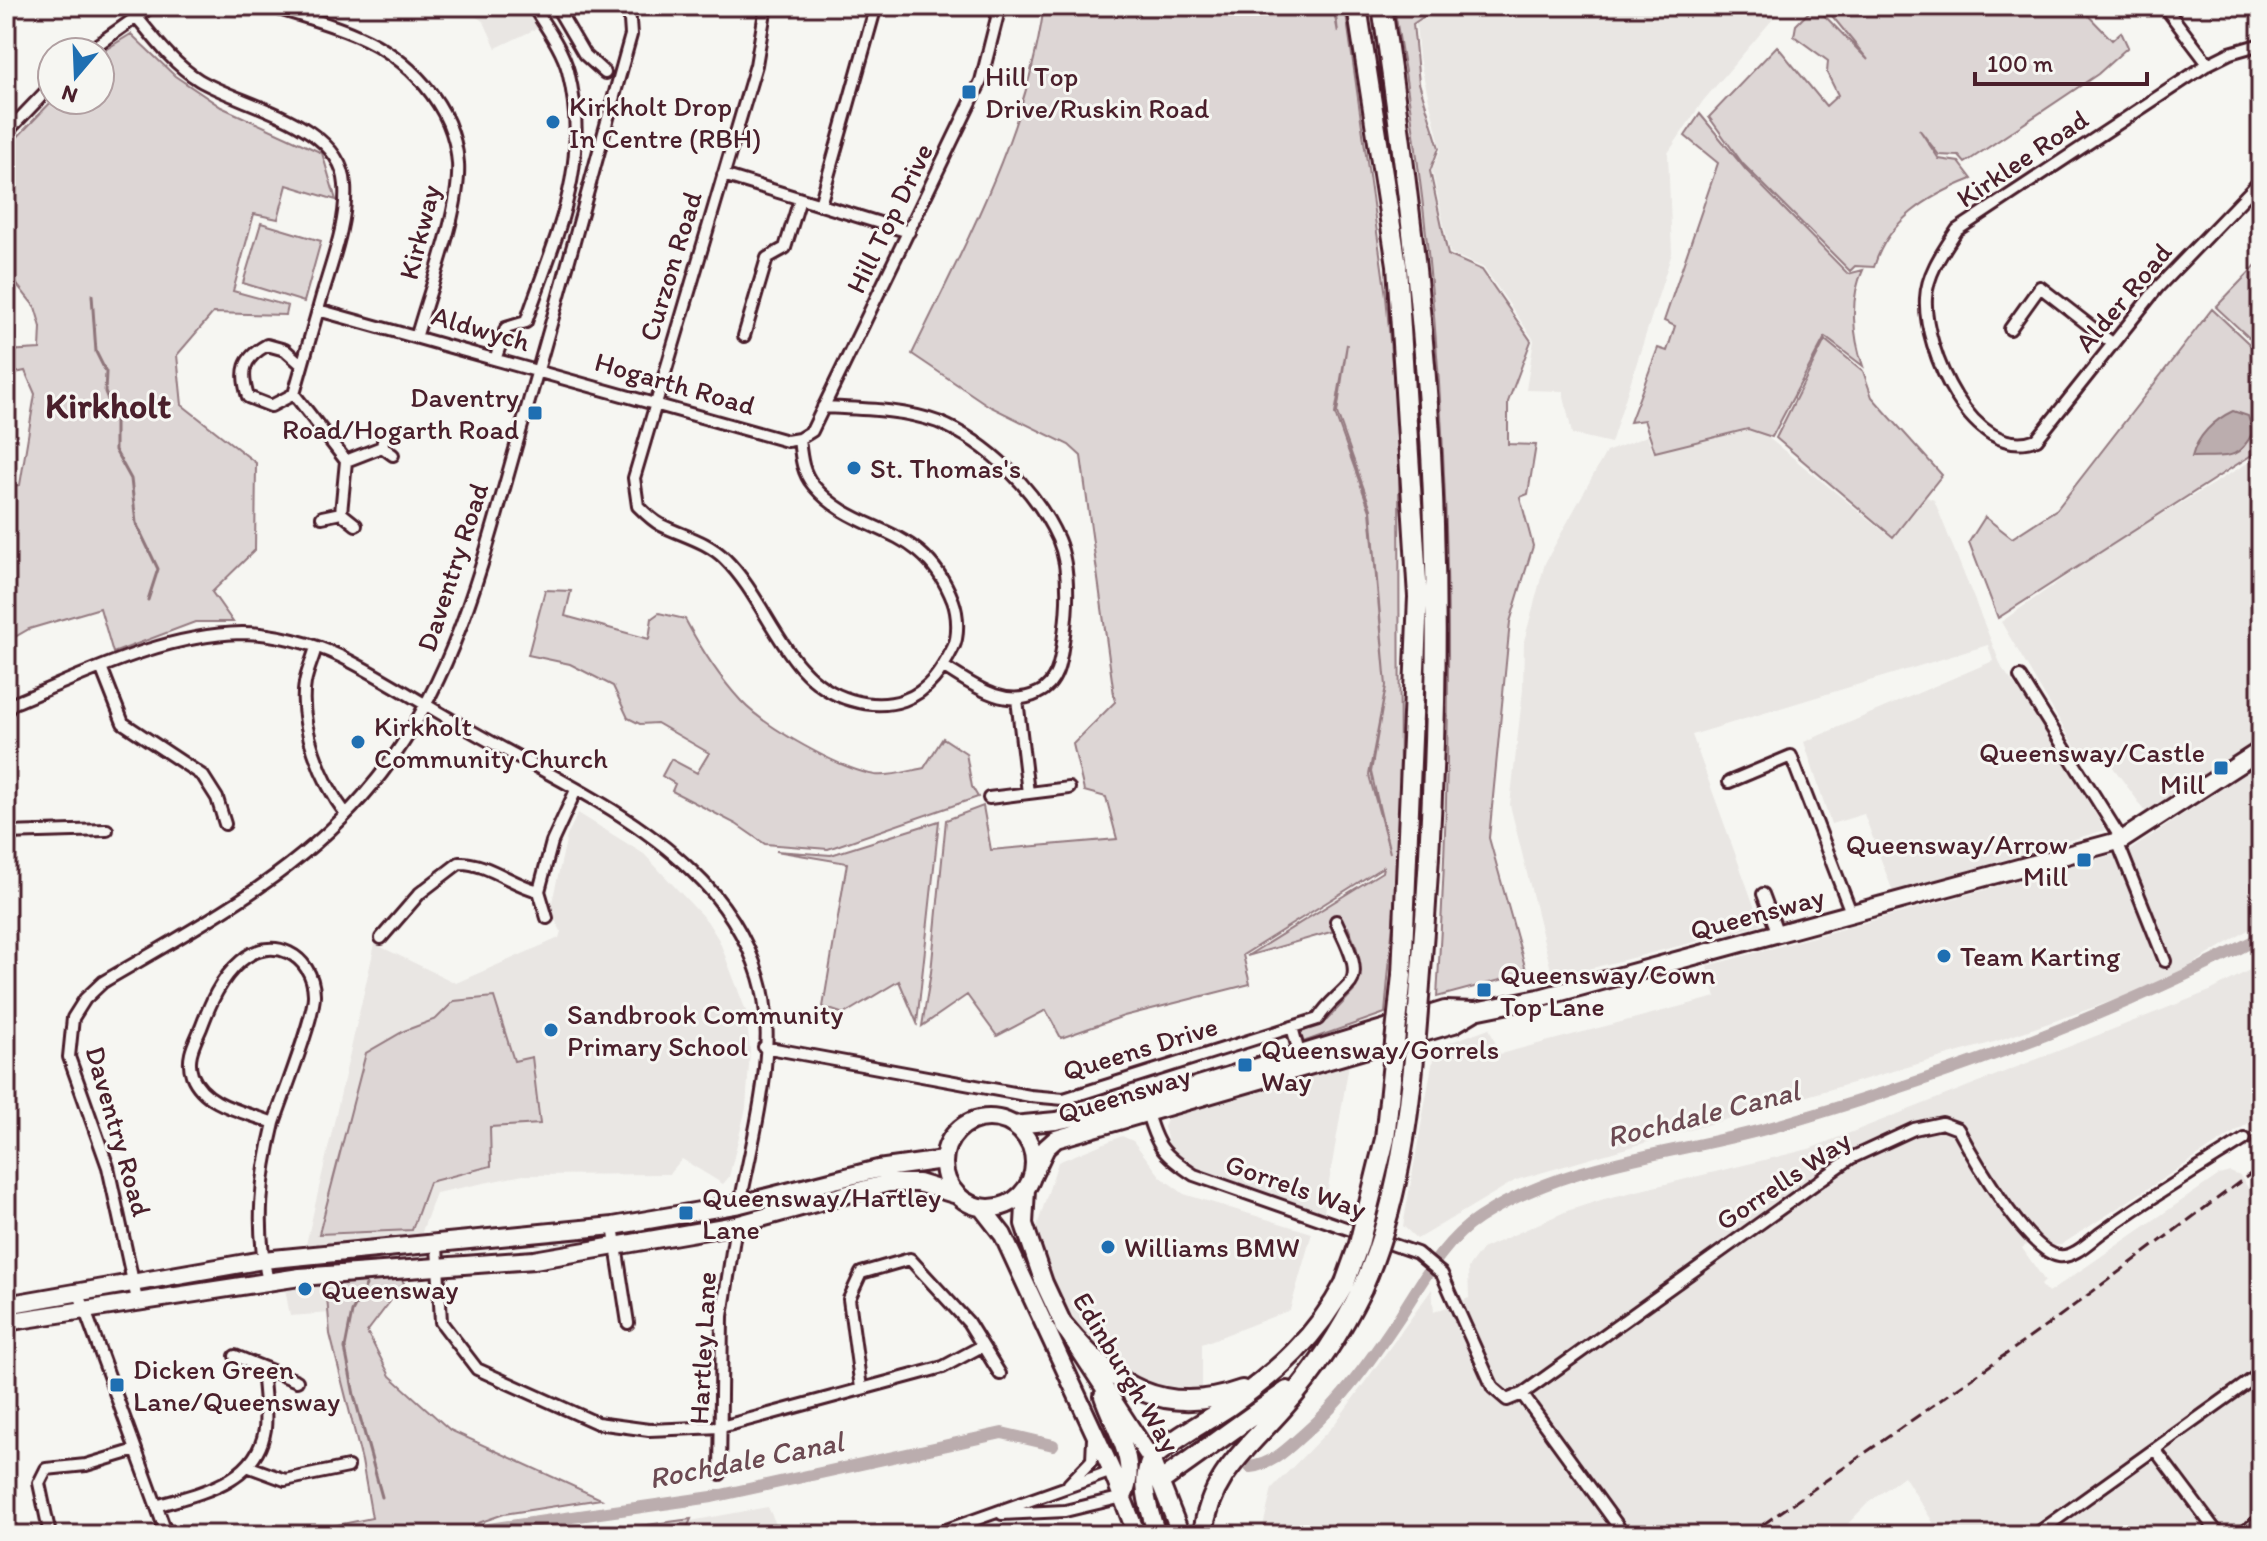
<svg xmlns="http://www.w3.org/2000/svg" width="2267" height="1541" font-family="Itim,sans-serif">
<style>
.built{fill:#e9e6e3}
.green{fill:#ddd6d5;stroke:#947a80;stroke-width:2;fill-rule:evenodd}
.water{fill:#bbadae;stroke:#8e747a;stroke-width:2}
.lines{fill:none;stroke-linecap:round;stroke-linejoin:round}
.stream{stroke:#8e747a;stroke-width:3}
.canal{stroke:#bbadae;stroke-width:12}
.minor-casing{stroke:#4a1f2b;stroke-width:16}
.primary-casing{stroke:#4a1f2b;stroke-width:22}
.trunk-casing{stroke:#4a1f2b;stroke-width:22}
.motorway-casing{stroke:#4a1f2b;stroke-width:24}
.minor{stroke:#f6f6f2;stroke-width:10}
.primary{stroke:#f6f6f2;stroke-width:16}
.trunk{stroke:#f6f6f2;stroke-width:16}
.motorway{stroke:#f6f6f2;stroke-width:18}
.rail{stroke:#4a1f2b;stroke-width:3;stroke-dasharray:12 6;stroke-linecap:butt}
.motorway-bridge-casing{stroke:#4a1f2b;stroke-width:24;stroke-linecap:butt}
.motorway-bridge{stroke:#f6f6f2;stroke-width:18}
.poi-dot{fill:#1f6fb2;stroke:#f6f6f2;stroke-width:3}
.labels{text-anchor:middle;stroke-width:6;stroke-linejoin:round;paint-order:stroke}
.poi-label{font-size:28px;fill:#4a1f2b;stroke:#f6f6f2;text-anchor:start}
.street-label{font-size:28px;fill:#4a1f2b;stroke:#f6f6f2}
.water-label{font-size:30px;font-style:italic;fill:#6c4a52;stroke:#f6f6f2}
.district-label{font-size:36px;font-weight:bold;fill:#4a1f2b;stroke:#f6f6f2}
</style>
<rect width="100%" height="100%" fill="#f6f6f2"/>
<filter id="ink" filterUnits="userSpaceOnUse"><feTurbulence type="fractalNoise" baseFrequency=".0125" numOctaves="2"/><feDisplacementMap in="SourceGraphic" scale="16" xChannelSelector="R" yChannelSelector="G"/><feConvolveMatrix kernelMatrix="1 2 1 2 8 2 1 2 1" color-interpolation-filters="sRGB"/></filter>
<g filter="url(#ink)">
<!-- built -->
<path class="built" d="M 461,6 L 526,6 L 540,27 L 496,48 L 484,22 Z
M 1441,6 L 1784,6 L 1703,101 L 1668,153 L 1672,253 L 1611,443 L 1572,434 L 1563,391 L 1526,390 L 1534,340 L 1484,268 L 1450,253 L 1432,170 L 1441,149 L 1419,58 L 1416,24 Z
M 1748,430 L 1765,435 L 1893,539 L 1926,497 L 1934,500 L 2002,668 L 2038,717 L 2105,830 L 1893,892 L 1864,814 L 1831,824 L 1804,742 L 1993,661 L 1988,645 L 1692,735 L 1761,925 L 1553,978 L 1510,805 L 1523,689 L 1524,641 L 1545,563 L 1606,452 L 1647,436 L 1653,452 Z
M 2261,455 L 2261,740 L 2149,816 L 2098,747 L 2081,757 L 2001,622 L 2111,545 Z
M 2261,763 L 2261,922 L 2161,984 L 1994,1042 L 1516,1180 L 1417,1239 L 1403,1226 L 1435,1048 L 1489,1028 L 1500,1054 L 1716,997 L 1707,966 L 2130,850 Z
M 578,813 L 644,854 L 707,921 L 719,940 L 746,1011 L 750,1050 L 746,1108 L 729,1177 L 723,1184 L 682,1159 L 669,1174 L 523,1175 L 436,1193 L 419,1240 L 305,1249 L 375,944 L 456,983 L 559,938 L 561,931 L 550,911 L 567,836 Z
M 2261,964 L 2261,1115 L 2061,1245 L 2050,1246 L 2039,1236 L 2022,1248 L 2045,1281 L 2041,1285 L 2048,1293 L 2219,1175 L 2230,1172 L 2240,1176 L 2255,1198 L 2261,1226 L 2261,1513 L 2229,1535 L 1941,1535 L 1904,1476 L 1868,1503 L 1837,1535 L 1261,1535 L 1272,1488 L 1334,1425 L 1432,1289 L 1434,1312 L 1469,1298 L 1468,1268 L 1482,1249 L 1567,1211 L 1604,1199 L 1809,1149 L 2210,991 Z
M 1349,1064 L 1324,1212 L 1203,1174 L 1180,1159 L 1169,1146 L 1164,1127 L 1169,1115 Z
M 1122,1136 L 1133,1141 L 1161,1177 L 1184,1194 L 1312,1233 L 1290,1310 L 1202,1344 L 1202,1389 L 1138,1383 L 1086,1340 L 1049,1275 L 1037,1226 L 1058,1162 Z
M 326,1280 L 331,1313 L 290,1316 L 284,1283 Z
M 768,1507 L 781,1535 L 613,1535 Z"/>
<!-- green -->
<path class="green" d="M 1044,6 L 1333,6 L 1338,33 L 1335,6 L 1345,6 L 1386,296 L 1399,443 L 1400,843 L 1385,1013 L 1303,1042 L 1300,1033 L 1327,1020 L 1354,991 L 1357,949 L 1348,927 L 1247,956 L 1382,872 L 1383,867 L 1243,955 L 1250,984 L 1124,1016 L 1061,1038 L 1046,1010 L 997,1036 L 967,995 L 922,1026 L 931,972 L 946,820 L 983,806 L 991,850 L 1117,839 L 1106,797 L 1084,791 L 1073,744 L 1115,702 L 1081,456 L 1069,445 L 989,406 L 912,354 C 966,242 1027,131 1044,6 ZM 1347,344 L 1337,413 L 1371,509 L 1386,686 L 1370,511 L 1335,414 ZM 1386,686 L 1371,772 L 1390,853 L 1369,775 Z
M 1394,6 L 1439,6 L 1413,24 L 1419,83 L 1439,148 L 1430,171 L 1448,255 L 1482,270 L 1531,341 L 1508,402 L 1508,444 L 1536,445 L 1528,494 L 1520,497 L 1533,546 L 1510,622 L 1489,838 L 1526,970 L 1519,975 L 1437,997 C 1458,665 1452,334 1394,6 Z
M 1815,6 L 1868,60 L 1824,6 L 2079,6 L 2112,40 L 2121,32 L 2128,47 L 2098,74 L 1965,163 L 1959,156 L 1939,155 L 1919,129 L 1939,159 L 1959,162 L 1972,179 C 1928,196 1888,220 1874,267 L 1855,266 L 1850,271 L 1743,164 L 1709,117 L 1777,46 L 1826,106 L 1838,95 L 1827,73 L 1828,61 L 1794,36 L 1796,25 Z
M 131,34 L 175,76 L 221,107 L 322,153 L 336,200 L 287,185 L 278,219 L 254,214 L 233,291 L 288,306 L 286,315 L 213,313 L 177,355 L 182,405 L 256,463 L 255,550 L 212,592 L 233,622 L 195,622 L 113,653 L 100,608 L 29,629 L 6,642 L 6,486 L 20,485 L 35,394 L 25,371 L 6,375 L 6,351 L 40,349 L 41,327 L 35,307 L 6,271 L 6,149 L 53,100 L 100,100 L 100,53 Z
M 1700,114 L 1746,170 L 1848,274 L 1863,270 C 1849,299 1853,337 1863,366 L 1825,337 L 1772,437 L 1748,429 L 1655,452 L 1644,420 L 1630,422 L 1658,348 L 1667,351 L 1675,326 L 1664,321 L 1718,163 L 1685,136 Z
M 261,223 L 321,241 L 304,302 L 243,283 Z
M 2261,260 L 2261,349 L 2216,307 Z
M 2212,309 L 2261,355 L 2261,449 L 1998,618 L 1969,542 L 1985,517 L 2012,538 L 2057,509 Z
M 1825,340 L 1863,371 L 1872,397 L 1942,475 L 1893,537 L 1776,438 Z
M 545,590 L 571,591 L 565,616 L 649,639 L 652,618 L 659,613 L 685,619 C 701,649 718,676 741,701 C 765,727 840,769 875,775 C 890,777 909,771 924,768 L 943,738 L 966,753 L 972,787 L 978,797 L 828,849 L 765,844 L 736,824 L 672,791 L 675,784 L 662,776 L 671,759 L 697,773 L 709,753 L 657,723 L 640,724 L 628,718 L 613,686 L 570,664 L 528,655 Z
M 939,821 L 917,1023 L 899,981 L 844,1014 L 823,1007 L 847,863 L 776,851 L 831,855 Z
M 494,997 L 514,1061 L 532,1057 L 540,1124 L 490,1127 L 491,1166 L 429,1182 L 412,1230 L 319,1234 L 366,1053 L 404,1031 L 436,1019 L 454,1001 Z
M 400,1278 L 404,1283 L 367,1332 L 390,1376 L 450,1430 L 601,1499 L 504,1514 L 467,1527 L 414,1533 L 288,1535 L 372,1518 L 362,1461 L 330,1334 L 326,1284 Z
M 691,1519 L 688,1526 L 665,1535 L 573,1535 Z"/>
<!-- water -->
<path class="water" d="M 2233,411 L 2248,416 L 2253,432 C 2237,464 2223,455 2192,457 C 2197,436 2214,420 2233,411 Z"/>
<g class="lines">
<!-- stream -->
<path class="stream" d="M 92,295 L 96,352 L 106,372 L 105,392 L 115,417 L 115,450 L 131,479 L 136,523 L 158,569 L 148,600
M 366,1285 L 352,1312 L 345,1348 L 354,1395 L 382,1497"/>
<!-- canal -->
<path class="canal" d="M 1250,1467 C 1274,1464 1288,1448 1305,1433 C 1343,1400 1372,1358 1400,1316 C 1422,1282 1444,1240 1479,1218 C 1572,1158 1680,1155 1783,1124 C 1946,1076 2110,1017 2261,937
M 447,1535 L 712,1497 L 1002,1433 L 1053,1445"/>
<defs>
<path id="minor" d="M 269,6 C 298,15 329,23 356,35 C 408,57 454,105 458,163 C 461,209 430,288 417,335
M 556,6 L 584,54 L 605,73
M 766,6 L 756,65 L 634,478 L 638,506 C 645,513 653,521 661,525 C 683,536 707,541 725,559 C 770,603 785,682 851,700 C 868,705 887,706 904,700 C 929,691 942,670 953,648 C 959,636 958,614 953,601 C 922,520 858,539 813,485 C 802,472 801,456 799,439
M 2164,6 L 2208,64
M 135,15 C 154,38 173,64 199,80 C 242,106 341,123 345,185 C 348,226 328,271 318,310 L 294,394 L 271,406 L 248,397 C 240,371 243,358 267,345 L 285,350 L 302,365
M 2261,44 L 2230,53 L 2208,64 L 1957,230 C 1944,250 1927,273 1926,298 C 1923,348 1973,464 2037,439 L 2158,287 L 2261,180
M 87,52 L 152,6
M 6,133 L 52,85
M 723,175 L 909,232
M 820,205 L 876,6
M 318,310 L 787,441 L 799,439 L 812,431 L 981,81 L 1000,6
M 2010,329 L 2040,287 L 2112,343
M 744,336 L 767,258 L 785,248 L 800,199
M 496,357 L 506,328 L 526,322 C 556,234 592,166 568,71 C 562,48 545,26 533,6
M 294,394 L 346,461 L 341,513
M 823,407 C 861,409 902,409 938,422 C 988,442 1036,490 1058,539 C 1070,567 1068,606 1064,635 C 1061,655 1060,683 1038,693 C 1004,710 972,684 944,667
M 384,436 L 382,447 L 393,455
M 346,461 L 382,447
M 322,517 L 341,513 L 356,525
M 316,647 C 313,659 307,671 305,683 C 298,724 322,783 346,814
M 101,667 L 123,723 L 203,776 L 217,798 L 225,824
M 2020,677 L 2122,840
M 1017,699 L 1028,793
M 6,712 L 12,704 C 86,674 160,635 242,633 C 273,633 313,643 342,657 C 386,679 429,708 473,732 C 547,774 630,811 692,871 C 724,901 746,935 759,977 C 780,1045 753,1136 740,1204
M 1729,782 L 1791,756 L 1852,915
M 989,798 L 1069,788
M 6,833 L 107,830
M 2117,841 L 2165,961
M 1763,894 L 1778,934
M 547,918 L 539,891 L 552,842 L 576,790
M 381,938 L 420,893 L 459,863 C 487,862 512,885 539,891
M 1292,1027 L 1301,1060
M 764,1047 L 1030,1096 L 1064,1099 L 1318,1019 C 1327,1004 1337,998 1348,986 C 1364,971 1343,938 1336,921
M 1146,1109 C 1156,1146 1162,1154 1194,1175 L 1417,1253 L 1442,1274 L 1493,1388 L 1507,1400 L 1522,1394 L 1851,1158 L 1914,1129 L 1942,1123 L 1958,1129 C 1973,1157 2028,1252 2059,1256 C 2074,1258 2090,1241 2101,1233 C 2148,1199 2196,1170 2245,1139
M 613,1226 L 628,1323
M 437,1245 L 441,1322 L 477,1369 L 597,1423 L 649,1430 L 721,1427 L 943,1367 L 982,1346
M 268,1281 C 255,1227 261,1176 274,1123 C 246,1112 204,1106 192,1075 C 186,1058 194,1044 201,1028 C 210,1004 220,979 241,961 C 272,934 313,955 314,994 C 315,1016 283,1096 274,1123
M 78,1291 L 167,1535
M 137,1300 L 108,1167 L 69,1057 L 73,1018 L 85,999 L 103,982 C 195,928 292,878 363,796 C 454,693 483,560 520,432 C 559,300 594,167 631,35 L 629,6
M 235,1356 L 297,1381
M 861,1388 L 849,1299 L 861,1273 L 910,1259 L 968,1322 L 1000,1374
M 1522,1394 L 1618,1526
M 2156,1451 L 2219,1535
M 247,1466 L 285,1480 L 348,1467
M 720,1474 L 722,1316 L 736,1225
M 1069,1484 L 1092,1460 L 1093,1438
M 156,1506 C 199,1493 257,1483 265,1429 C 267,1409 263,1386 262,1367
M 1002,1514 L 1065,1511 L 1123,1497
M 2039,1532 L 2261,1373
M 50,1535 L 39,1483 L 46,1469 L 86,1465 L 136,1450
M 932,1535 L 1112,1471
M 2240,1535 L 2261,1519"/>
<path id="primary" d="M 1013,1125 L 1056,1121 L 1130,1106 L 1445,1010 L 1475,1011 L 1539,998 L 2122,840 L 2261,750
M 1033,1175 L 1046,1148 L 1056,1139 L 1454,1024 L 1474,1012"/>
<path id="trunk" d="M944 1163a45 45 0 1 1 90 0a45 45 0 1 1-90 0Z
M 1026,1189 L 1024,1224 L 1044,1283 L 1064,1326 L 1151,1459 L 1181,1535
M 982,1208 L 1003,1235 L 1112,1471 L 1137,1535
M 6,1305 L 263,1260 L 613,1226 L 740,1204 L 878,1169 L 943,1160
M 6,1322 L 300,1277 L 534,1260 L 736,1225 L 888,1183 L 918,1183 L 954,1194
M 1103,1396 C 1114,1429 1140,1462 1123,1497
M 1151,1459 C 1138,1481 1150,1512 1157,1535"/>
<path id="motorway" d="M 1357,6 L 1397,265 L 1418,597 L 1402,975
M 1382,6 C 1407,177 1429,351 1434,524 C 1439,673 1433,823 1421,971
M 1064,1326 C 1113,1386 1163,1418 1242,1390
M 1151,1459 C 1174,1438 1202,1424 1228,1407 C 1277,1372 1317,1337 1345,1283
M 1161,1481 L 1287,1391
M 1203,1535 C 1209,1476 1247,1449 1283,1408 C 1315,1372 1341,1332 1362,1289"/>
</defs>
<!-- minor casing -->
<use href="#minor" class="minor-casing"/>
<!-- primary casing -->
<use href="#primary" class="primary-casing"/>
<!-- trunk casing -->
<use href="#trunk" class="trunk-casing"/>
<!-- motorway casing -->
<use href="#motorway" class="motorway-casing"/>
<!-- minor -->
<use href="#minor" class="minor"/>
<!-- primary -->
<use href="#primary" class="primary"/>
<!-- trunk -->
<use href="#trunk" class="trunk"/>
<!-- motorway -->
<use href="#motorway" class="motorway"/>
<!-- rail -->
<path class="rail" d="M 1748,1535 L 2049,1324 L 2261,1166"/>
<defs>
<path id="motorway-bridge" d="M 1345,1283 L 1359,1244 L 1385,1139 L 1402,975
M 1362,1289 C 1406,1190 1413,1078 1421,971"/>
</defs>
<!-- motorway-bridge casing -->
<use href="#motorway-bridge" class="motorway-bridge-casing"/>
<!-- motorway-bridge -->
<use href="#motorway-bridge" class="motorway-bridge"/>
</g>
</g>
<!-- markers -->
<g class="poi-dot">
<rect x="961" y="84" width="16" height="16" rx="4"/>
<circle cx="553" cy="122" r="8"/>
<rect x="527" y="405" width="16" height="16" rx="4"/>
<circle cx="854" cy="468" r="8"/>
<circle cx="358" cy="742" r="8"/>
<rect x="2213" y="760" width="16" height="16" rx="4"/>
<rect x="2076" y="852" width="16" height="16" rx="4"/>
<circle cx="1944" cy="956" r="8"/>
<rect x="1476" y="982" width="16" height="16" rx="4"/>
<circle cx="551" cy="1030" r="8"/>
<rect x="1237" y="1057" width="16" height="16" rx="4"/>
<rect x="678" y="1205" width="16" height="16" rx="4"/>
<circle cx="1108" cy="1247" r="8"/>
<circle cx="305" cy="1289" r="8"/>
<rect x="109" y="1377" width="16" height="16" rx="4"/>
</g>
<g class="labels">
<!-- poi labels -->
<g class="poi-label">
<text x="985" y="86">Hill Top<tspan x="985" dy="32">Drive/Ruskin Road</tspan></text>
<text x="569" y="116">Kirkholt Drop<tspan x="569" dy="32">In Centre (RBH)</tspan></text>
<text x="519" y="407" text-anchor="end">Daventry<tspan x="519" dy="32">Road/Hogarth Road</tspan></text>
<text x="870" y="478">St. Thomas's</text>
<text x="374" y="736">Kirkholt<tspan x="374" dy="32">Community Church</tspan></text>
<text x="2205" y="762" text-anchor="end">Queensway/Castle<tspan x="2205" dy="32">Mill</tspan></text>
<text x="2068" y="854" text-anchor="end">Queensway/Arrow<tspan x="2068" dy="32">Mill</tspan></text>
<text x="1960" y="966">Team Karting</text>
<text x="1500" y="984">Queensway/Cown<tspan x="1500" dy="32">Top Lane</tspan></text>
<text x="567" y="1024">Sandbrook Community<tspan x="567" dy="32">Primary School</tspan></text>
<text x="1261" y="1059">Queensway/Gorrels<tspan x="1261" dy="32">Way</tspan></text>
<text x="702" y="1207">Queensway/Hartley<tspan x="702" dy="32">Lane</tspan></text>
<text x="1124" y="1257">Williams BMW</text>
<text x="321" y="1299">Queensway</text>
<text x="133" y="1379">Dicken Green<tspan x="133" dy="32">Lane/Queensway</tspan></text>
</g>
<!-- street labels -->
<g class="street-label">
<text transform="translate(2022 158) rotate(-34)" y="10">Kirklee Road</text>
<text transform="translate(889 218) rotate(-64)" y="10">Hill Top Drive</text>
<text transform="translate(419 232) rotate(-76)" y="10">Kirkway</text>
<text transform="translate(670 266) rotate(-73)" y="10">Curzon Road</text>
<text transform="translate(2123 297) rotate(-50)" y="10">Alder Road</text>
<text transform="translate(481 328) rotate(16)" y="10">Aldwych</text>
<text transform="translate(675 383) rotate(16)" y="10">Hogarth Road</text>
<text transform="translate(452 567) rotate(-72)" y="10">Daventry Road</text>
<text transform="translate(1757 913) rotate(-15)" y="10">Queensway</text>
<text transform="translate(1140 1048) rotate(-17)" y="10">Queens Drive</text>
<text transform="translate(1124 1094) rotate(-17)" y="10">Queensway</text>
<text transform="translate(119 1131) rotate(74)" y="10">Daventry Road</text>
<text transform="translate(1783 1180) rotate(-34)" y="10">Gorrells Way</text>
<text transform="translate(1296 1186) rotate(19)" y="10">Gorrels Way</text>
<text transform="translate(702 1348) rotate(-87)" y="10">Hartley Lane</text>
<text transform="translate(1127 1372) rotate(59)" y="10">Edinburgh Way</text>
</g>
<!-- water labels -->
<g class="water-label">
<text transform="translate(1703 1114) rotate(-14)" y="10">Rochdale Canal</text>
<text transform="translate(746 1460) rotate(-11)" y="10">Rochdale Canal</text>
</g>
<!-- district labels -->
<g class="district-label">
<text x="108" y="418">Kirkholt</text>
</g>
</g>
<!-- margin -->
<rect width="2267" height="1541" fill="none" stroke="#f6f6f2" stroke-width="32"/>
<rect x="16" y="16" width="2235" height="1509" fill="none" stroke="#4a1f2b" stroke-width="3" filter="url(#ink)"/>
<!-- north arrow -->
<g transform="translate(76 76) rotate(199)"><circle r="38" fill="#f6f6f2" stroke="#b1a0a2" stroke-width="2"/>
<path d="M0-6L14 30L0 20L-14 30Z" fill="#1f6fb2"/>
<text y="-12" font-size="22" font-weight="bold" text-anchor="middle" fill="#4a1f2b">N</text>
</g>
<!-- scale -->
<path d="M1975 72v12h172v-12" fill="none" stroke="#4a1f2b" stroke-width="4"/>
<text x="1987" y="72" font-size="24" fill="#4a1f2b" stroke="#f6f6f2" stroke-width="6" paint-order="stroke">100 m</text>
</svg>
